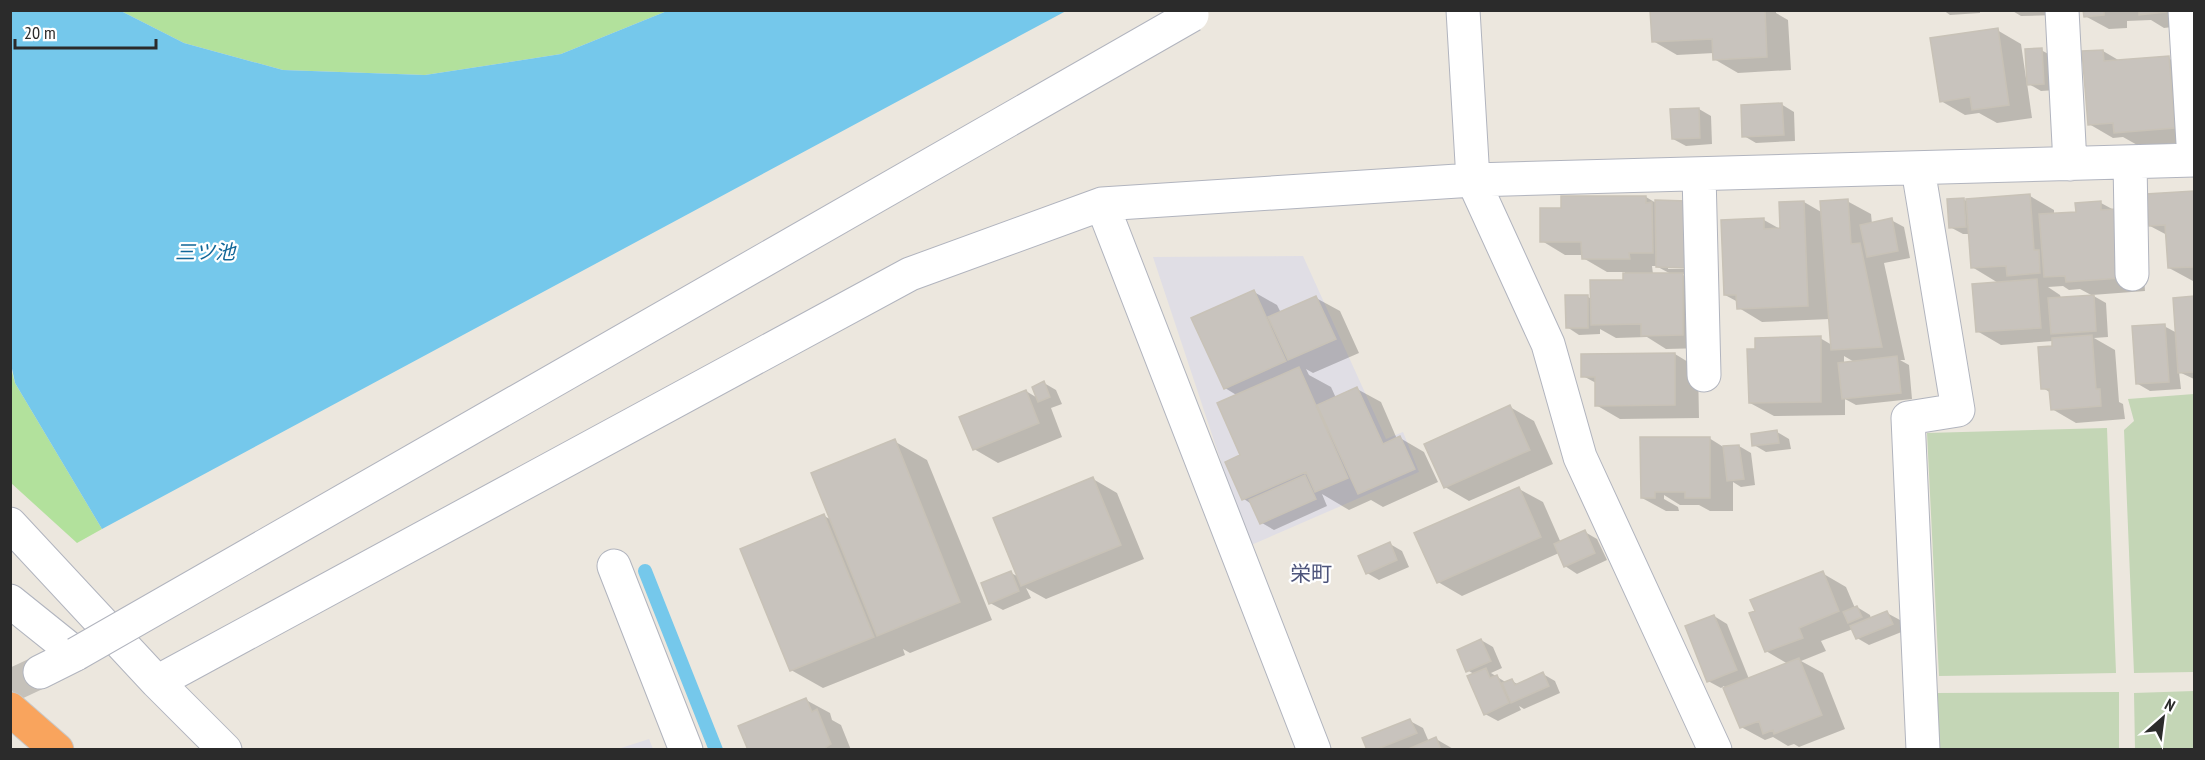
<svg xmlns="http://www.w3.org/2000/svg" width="2205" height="760" font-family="'PT Sans Narrow','Noto Sans JP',sans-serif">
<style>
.industrial{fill:#e0dee5}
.green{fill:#b2e19c}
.cemetery{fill:#c4d6b6}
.water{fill:#75c8eb}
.shadow{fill:#0003;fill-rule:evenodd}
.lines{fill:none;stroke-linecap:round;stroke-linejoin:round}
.stream{stroke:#75c8eb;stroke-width:14}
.building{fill:#c8c3bd;stroke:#c8c2b7;stroke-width:1.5}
.minor-tunnel{stroke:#c5c1ba;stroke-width:33;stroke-dasharray:33 16;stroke-linecap:butt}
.minor-casing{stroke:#b1b4be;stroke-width:35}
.highway-casing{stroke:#c8c8c8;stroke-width:35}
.minor{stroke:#fff;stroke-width:33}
.highway{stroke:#f9a45d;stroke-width:33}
.minor-bridge-casing{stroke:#b1b4be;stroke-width:35;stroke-linecap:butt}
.minor-bridge{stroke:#fff;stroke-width:33}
.labels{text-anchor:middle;stroke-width:4.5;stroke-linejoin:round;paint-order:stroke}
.water-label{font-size:20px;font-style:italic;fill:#126798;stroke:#fff}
.quarter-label{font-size:21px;fill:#4d547b;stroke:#fff}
</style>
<rect width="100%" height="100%" fill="#ece7de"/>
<!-- industrial -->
<path class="industrial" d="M 1303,256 L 1386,439 L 1403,432 L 1419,472 L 1249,546 L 1153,257 Z
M 649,739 L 653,749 L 618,749 Z"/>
<!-- green -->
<path class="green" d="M 121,11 L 667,11 L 561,54 L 425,75 L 283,70 L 184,43 Z
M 10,364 L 15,383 L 102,529 L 77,543 L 11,483 Z"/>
<!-- cemetery -->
<path class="cemetery" d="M 2194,394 L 2194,672 L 2134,673 L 2124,430 L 2134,421 L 2128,399 Z
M 2107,428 L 2116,673 L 1939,676 L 1927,433 Z
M 2194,691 L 2194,749 L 2135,749 L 2134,693 Z
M 2119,692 L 2119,749 L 1938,749 L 1936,693 Z"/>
<!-- water -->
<path class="water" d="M 10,11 L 121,11 L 184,43 L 283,70 L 425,75 L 561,54 L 667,11 L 1066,11 L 102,529 L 15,383 L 11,364 Z"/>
<!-- shadow -->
<path class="shadow" d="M 1651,10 L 1776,10 L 1776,13 L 1788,20 L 1791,70 L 1738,73 L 1714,59 L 1714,53 L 1677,55 L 1653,41 Z
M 1943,10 L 1980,10 L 1980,13 L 1950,15 Z
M 2011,10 L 2058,10 L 2058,15 L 2021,16 Z
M 2085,10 L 2188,10 L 2189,25 L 2164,28 L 2151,20 L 2127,21 L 2127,28 L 2109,29 L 2085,16 Z
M 1997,30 L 2021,44 L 2026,78 L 2028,77 L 2041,50 L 2054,57 L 2056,90 L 2041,91 L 2027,83 L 2032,118 L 1997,123 L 1979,113 L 1965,115 L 1941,101 Z
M 2103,51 L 2120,61 L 2168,58 L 2192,71 L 2194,142 L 2139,146 L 2123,137 L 2113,138 L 2089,124 Z
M 1781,104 L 1794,112 L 1795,141 L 1756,143 L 1744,136 Z
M 1699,109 L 1711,116 L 1712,144 L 1686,146 L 1673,139 Z
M 2194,192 L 2194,281 L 2193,281 L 2169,268 L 2167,235 L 2150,226 L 2148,195 Z
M 2030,196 L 2054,210 L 2054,215 L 2077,213 L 2101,203 L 2140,224 L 2145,291 L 2092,295 L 2106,303 L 2108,337 L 2094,338 L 2115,350 L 2119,402 L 2123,404 L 2125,419 L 2076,423 L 2052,409 L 2051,393 L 2043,388 L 2054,348 L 2053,341 L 2001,345 L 1977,331 L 2000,284 L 1972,267 L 1970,234 L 1963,234 L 1950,227 L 1963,199 L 1968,202 ZM 2063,286 L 2069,290 L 2080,289 L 2093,296 L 2061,298 L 2060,295 L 2048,287 Z
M 1646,197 L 1656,203 L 1687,202 L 1699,209 L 1700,274 L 1681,274 L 1706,288 L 1706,348 L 1666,349 L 1647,337 L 1616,338 L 1600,329 L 1600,334 L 1579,335 L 1567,327 L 1567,297 L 1588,297 L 1592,299 L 1591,282 L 1624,281 L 1625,272 L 1607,272 L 1583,258 L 1583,255 L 1565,255 L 1542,241 L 1541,210 L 1563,210 L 1562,198 ZM 1652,266 L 1656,266 L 1671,274 L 1653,274 ZM 1668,266 L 1696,266 L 1696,269 L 1668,269 Z
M 1847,201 L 1871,214 L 1872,224 L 1891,220 L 1904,227 L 1910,258 L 1884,263 L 1905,360 L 1900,360 L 1909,365 L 1912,399 L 1856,405 L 1845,399 L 1845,415 L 1774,416 L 1750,403 L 1820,338 L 1832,345 L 1830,319 L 1762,322 L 1739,308 L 1738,302 L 1725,295 L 1764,220 L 1782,230 L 1804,202 L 1823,213 ZM 1844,356 L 1856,363 L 1844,364 Z
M 1254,292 L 1277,305 L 1281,313 L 1316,298 L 1340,311 L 1359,353 L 1313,373 L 1306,369 L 1309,375 L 1331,387 L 1336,398 L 1357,389 L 1381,402 L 1397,439 L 1400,438 L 1424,452 L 1438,482 L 1383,507 L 1371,500 L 1349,510 L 1322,494 L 1327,506 L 1274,530 L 1262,523 L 1253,505 L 1244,499 L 1238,396 L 1225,388 Z
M 2194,298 L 2194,379 L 2179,372 L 2181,389 L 2150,391 L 2138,384 L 2164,326 L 2177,333 L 2174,299 Z
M 1675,354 L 1698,368 L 1699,418 L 1620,419 L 1596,405 L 1596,383 L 1583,376 Z
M 1044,383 L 1056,390 L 1062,404 L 1051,408 L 1062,437 L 998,463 L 974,449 L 1026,391 L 1039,399 Z
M 1510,407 L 1534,421 L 1553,464 L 1469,501 L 1445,487 Z
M 1777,432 L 1789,439 L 1791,449 L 1766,452 L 1754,445 Z
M 1709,438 L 1725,448 L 1739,446 L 1751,453 L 1755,485 L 1741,487 L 1733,482 L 1733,511 L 1710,511 L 1699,505 L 1680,505 L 1664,495 L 1664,499 L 1678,507 L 1679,511 L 1666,511 L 1642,498 Z
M 894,441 L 927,460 L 992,620 L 910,653 L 903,649 L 905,655 L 823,688 L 791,670 L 824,516 L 832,520 Z
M 1093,479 L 1117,493 L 1144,559 L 1046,599 L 1026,588 L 1031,598 L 1003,610 L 990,603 L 1011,573 L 1019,577 Z
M 1519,489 L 1543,502 L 1561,543 L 1585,532 L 1597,539 L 1607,560 L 1577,574 L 1565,566 L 1559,553 L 1462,596 L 1438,582 L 1416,534 Z
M 1390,544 L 1402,551 L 1409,567 L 1379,580 L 1367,573 Z
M 1822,573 L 1846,587 L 1855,608 L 1857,607 L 1870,615 L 1871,619 L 1887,613 L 1900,620 L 1904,631 L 1869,645 L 1857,638 L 1853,629 L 1821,641 L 1826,651 L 1801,661 L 1823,673 L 1845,729 L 1799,747 L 1794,744 L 1788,746 L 1773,737 L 1765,740 L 1741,727 L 1724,686 L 1721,688 L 1708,681 L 1714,616 L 1727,624 L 1749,679 L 1788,664 L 1766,651 Z
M 1481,640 L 1493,647 L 1502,668 L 1491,673 L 1507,683 L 1512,681 L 1519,685 L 1543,674 L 1555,681 L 1560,693 L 1524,709 L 1519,706 L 1521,710 L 1498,721 L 1485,714 L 1474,674 L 1467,670 Z
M 806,700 L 830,713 L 832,720 L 841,725 L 851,750 L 749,750 Z
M 1410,721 L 1423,728 L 1429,742 L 1436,739 L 1455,750 L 1368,750 Z"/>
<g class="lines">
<!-- stream -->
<path class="stream" d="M 645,571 L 716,750"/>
</g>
<!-- building -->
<path class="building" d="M 1650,10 L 1765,10 L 1767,57 L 1713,60 L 1712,39 L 1652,42 Z
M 2083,10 L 2104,10 L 2104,15 L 2084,17 Z
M 2139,10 L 2166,10 L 2166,12 L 2139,15 Z
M 1998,28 L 2009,105 L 1972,110 L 1970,97 L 1940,102 L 1930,38 Z
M 2042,48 L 2044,84 L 2027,85 L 2025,49 Z
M 2103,50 L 2104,61 L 2169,56 L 2175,128 L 2114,133 L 2113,123 L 2088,125 L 2082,51 Z
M 1782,103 L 1784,135 L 1742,137 L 1741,105 Z
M 1699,108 L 1700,138 L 1672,139 L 1670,109 Z
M 2194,191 L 2194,267 L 2168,268 L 2165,225 L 2149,226 L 2146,194 Z
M 2030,194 L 2034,250 L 2039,250 L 2040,273 L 2007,276 L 2006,266 L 1971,268 L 1966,199 Z
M 1561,196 L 1646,196 L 1646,203 L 1652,202 L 1653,253 L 1629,253 L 1630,259 L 1582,259 L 1581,242 L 1540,242 L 1540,208 L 1561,208 Z
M 1964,198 L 1966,227 L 1949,228 L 1947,199 Z
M 1848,199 L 1851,244 L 1860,243 L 1882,347 L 1831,350 L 1820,201 Z
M 1655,200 L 1687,201 L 1688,268 L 1656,267 Z
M 1804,201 L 1808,306 L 1737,309 L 1736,295 L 1724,295 L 1721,220 L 1764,218 L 1764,229 L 1780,228 L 1779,202 Z
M 2101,201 L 2101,210 L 2116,209 L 2121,278 L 2066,282 L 2065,276 L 2044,277 L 2039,214 L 2076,212 L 2075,203 Z
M 1892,218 L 1898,251 L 1867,257 L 1860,225 Z
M 1623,273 L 1683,273 L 1683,335 L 1641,336 L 1641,324 L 1591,325 L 1590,280 L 1623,280 Z
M 2037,279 L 2041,328 L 1976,332 L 1972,284 Z
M 1254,290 L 1286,361 L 1224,389 L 1191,318 Z
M 1565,295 L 1588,295 L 1588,328 L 1566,328 Z
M 2094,295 L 2096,331 L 2051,334 L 2048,298 Z
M 1316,296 L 1336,339 L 1288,360 L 1268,317 Z
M 2194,296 L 2194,372 L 2178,373 L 2173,298 Z
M 2165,324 L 2169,382 L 2136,384 L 2132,326 Z
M 2092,335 L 2096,389 L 2100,389 L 2101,406 L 2051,410 L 2049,389 L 2041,389 L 2038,347 L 2052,346 L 2052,338 Z
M 1821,336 L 1821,402 L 1749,403 L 1747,349 L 1755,349 L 1755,338 Z
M 1675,353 L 1675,405 L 1595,406 L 1595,377 L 1581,377 L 1581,354 Z
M 1897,356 L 1901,393 L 1842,399 L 1838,363 Z
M 1299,367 L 1348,478 L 1315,492 L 1306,472 L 1242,500 L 1225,462 L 1240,455 L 1217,403 Z
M 1044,381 L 1050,397 L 1038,402 L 1032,387 Z
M 1357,387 L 1383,444 L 1400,436 L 1415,469 L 1358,494 L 1317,405 Z
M 1026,390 L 1039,423 L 973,450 L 959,417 Z
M 1510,405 L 1530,450 L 1444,488 L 1424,444 Z
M 1777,430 L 1779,443 L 1752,446 L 1751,434 Z
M 1640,437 L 1710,437 L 1710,498 L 1685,498 L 1685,492 L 1655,492 L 1655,498 L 1641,498 Z
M 895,439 L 960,602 L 877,636 L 811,473 Z
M 1739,445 L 1744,479 L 1727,481 L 1723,446 Z
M 1305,475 L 1316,499 L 1260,524 L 1249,500 Z
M 1093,477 L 1121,545 L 1021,586 L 993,518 Z
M 1519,487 L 1541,537 L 1437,583 L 1414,533 Z
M 824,514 L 874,637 L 790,671 L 740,549 Z
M 1585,530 L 1595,553 L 1564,567 L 1554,544 Z
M 1390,542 L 1397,560 L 1366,574 L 1358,556 Z
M 1011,571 L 1019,591 L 989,604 L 981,583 Z
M 1823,571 L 1839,611 L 1799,628 L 1803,638 L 1765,652 L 1749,613 L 1755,611 L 1750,600 Z
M 1857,606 L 1862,617 L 1848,623 L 1843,612 Z
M 1887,611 L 1893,624 L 1856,639 L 1850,626 Z
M 1714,615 L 1737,670 L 1707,682 L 1685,626 Z
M 1481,639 L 1491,661 L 1466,672 L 1457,650 Z
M 1799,658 L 1822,715 L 1774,734 L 1773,730 L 1763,734 L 1759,721 L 1740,728 L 1723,688 Z
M 1486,668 L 1490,678 L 1497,675 L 1509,703 L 1484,715 L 1467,676 Z
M 1543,672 L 1549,686 L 1511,703 L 1502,683 L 1512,679 L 1515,685 Z
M 806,698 L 812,712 L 817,709 L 831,744 L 826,747 L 827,750 L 748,750 L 738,726 Z
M 1410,719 L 1417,733 L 1375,750 L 1367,750 L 1362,738 Z
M 1436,737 L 1441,750 L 1406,750 Z"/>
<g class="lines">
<!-- minor-tunnel -->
<path class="minor-tunnel" d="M 10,686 L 40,672"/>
<defs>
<path id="minor" d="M 1463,10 L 1473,180 L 1548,344 L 1580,457 L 1715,750
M 2062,10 L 2070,164
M 2185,10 L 2194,160
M 2130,162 L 2132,274
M 1918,169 L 1958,410 L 1908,418 L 1923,750
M 1699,174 L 1704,375
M 1102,204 L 1314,750
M 10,524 L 157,682 L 225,750
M 614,566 L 686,750
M 10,601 L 76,654 L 40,672
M 157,682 L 910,274 L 1102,204 L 1473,180 L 2194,160"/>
<path id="highway" d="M 10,709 L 57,750"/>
</defs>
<!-- minor casing -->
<use href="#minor" class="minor-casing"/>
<!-- highway casing -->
<use href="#highway" class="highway-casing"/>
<!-- minor -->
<use href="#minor" class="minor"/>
<!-- highway -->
<use href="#highway" class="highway"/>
<defs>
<path id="minor-bridge" d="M 76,654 L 1192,15"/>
</defs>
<!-- minor-bridge casing -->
<use href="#minor-bridge" class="minor-bridge-casing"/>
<!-- minor-bridge -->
<use href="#minor-bridge" class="minor-bridge"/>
</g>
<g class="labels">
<!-- water labels -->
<g class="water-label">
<text x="205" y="259">三ツ池</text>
</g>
<!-- quarter labels -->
<g class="quarter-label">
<text x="1311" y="581">栄町</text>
</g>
</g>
<!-- border -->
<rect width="2205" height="760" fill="none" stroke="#2b2b2b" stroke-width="24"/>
<!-- north arrow -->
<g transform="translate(2163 718) rotate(28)" stroke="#ffffff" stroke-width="4.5" paint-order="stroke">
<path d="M0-4.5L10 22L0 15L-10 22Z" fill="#2b2b2b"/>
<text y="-9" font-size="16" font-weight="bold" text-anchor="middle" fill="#2b2b2b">N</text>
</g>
<!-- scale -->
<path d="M15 39v9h141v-9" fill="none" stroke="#2b2b2b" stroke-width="3"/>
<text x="24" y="39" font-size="18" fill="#2b2b2b" stroke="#ffffff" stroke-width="4.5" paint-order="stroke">20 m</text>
</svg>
